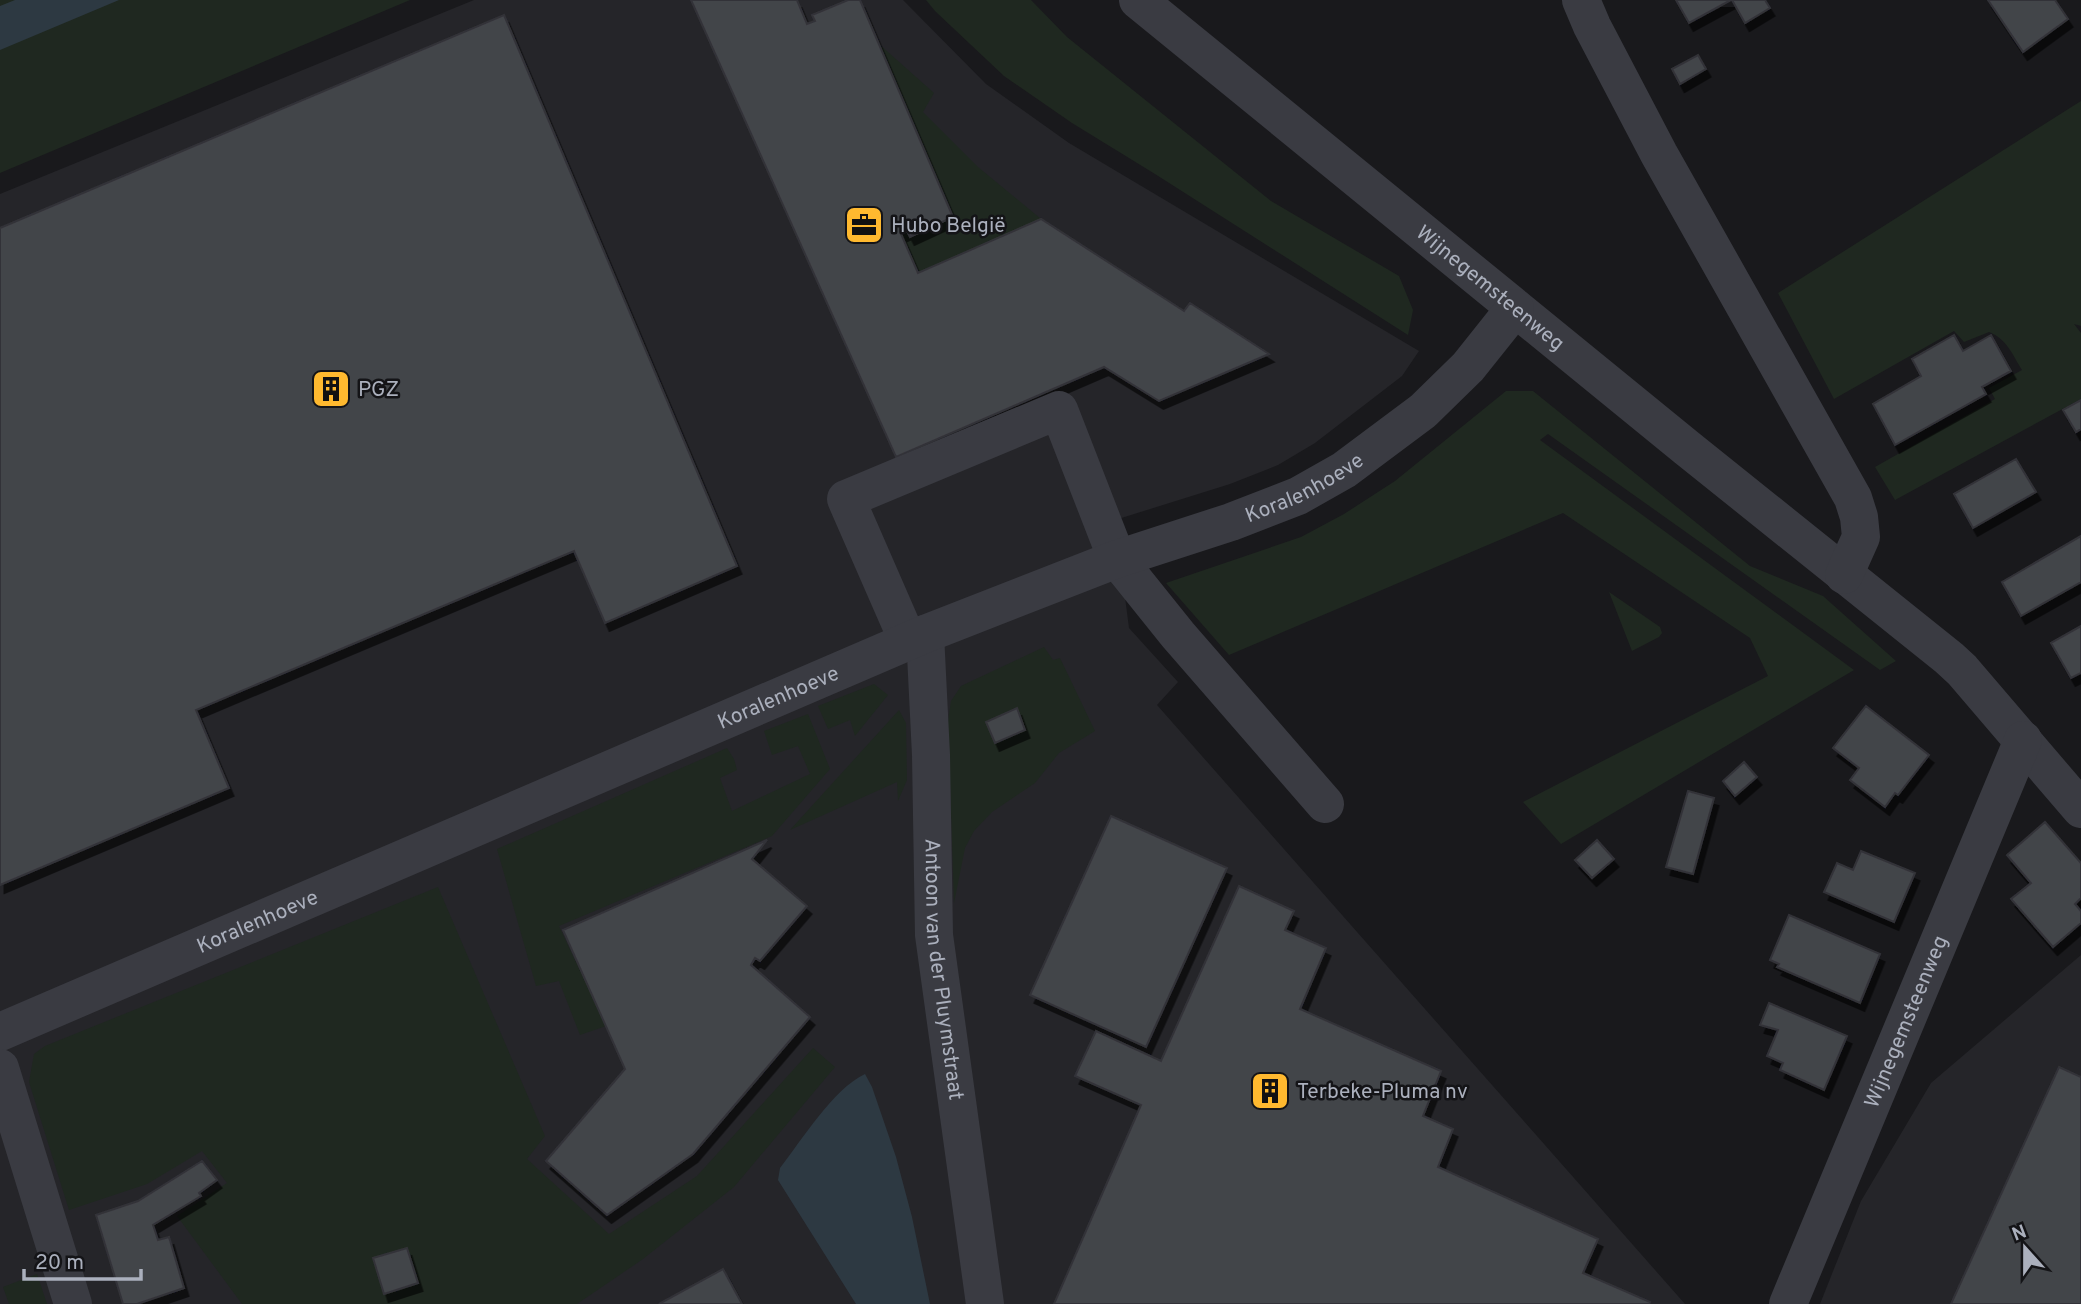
<svg xmlns="http://www.w3.org/2000/svg" width="2081" height="1304" font-family="Overpass,sans-serif">
<style>
.built{fill:#252529}
.green{fill:#1f2820}
.water{fill:#2d3942}
.building{fill:#434449;stroke:#333338;stroke-width:2;filter:url(#shadow)}
.lines{fill:none;stroke-linecap:round;stroke-linejoin:round}
.minor{stroke:#3a3b42;stroke-width:38}
.labels{text-anchor:middle;stroke-width:5;stroke-linejoin:round;paint-order:stroke}
.poi-label{font-size:21px;fill:#abb0bd;stroke:#141417;text-anchor:start}
.street-label{font-size:21px;fill:#abb0bd;stroke:#141417}
</style>
<defs>
<filter id="shadow"><feDropShadow dx="4.5" dy="8" stdDeviation="0" flood-color="#0009"/></filter>
</defs>
<rect width="100%" height="100%" fill="#19191c"/>
<!-- built -->
<path class="built" d="M 474,0 L 903,0 L 986,84 L 1069,143 L 1419,351 L 1402,376 L 1315,443 L 1278,465 L 1230,484 L 1115,520 L 1129,628 L 1178,682 L 1157,705 L 1685,1304 L 0,1304 L 0,194 Z
M 2081,955 L 2081,1304 L 1820,1304 L 1861,1201 L 1931,1083 Z"/>
<!-- green -->
<path class="green" d="M 0,0 L 410,0 L 0,173 Z
M 926,0 L 1031,0 L 1067,37 L 1271,201 L 1399,276 L 1413,310 L 1408,335 L 1155,174 L 1072,123 L 1004,76 L 935,11 Z
M 879,44 L 934,93 L 923,112 L 978,167 L 1041,219 L 918,273 L 901,234 L 907,231 L 910,237 L 953,217 Z
M 2081,101 L 2081,326 L 2074,324 L 2081,333 L 2081,399 L 1895,500 L 1875,467 L 1995,399 L 1989,388 L 2022,370 C 2012,354 2007,339 1989,332 L 1964,342 L 1954,331 L 1834,399 L 1778,293 Z
M 1506,391 L 1533,391 L 1750,566 L 1823,596 L 1896,661 L 1880,670 L 1548,434 L 1540,440 L 1854,670 L 1561,844 L 1523,802 L 1768,676 L 1750,638 L 1563,513 L 1229,655 L 1166,583 L 1301,537 L 1344,514 L 1395,481 Z
M 1609,592 L 1660,627 L 1662,633 L 1659,637 L 1632,651 Z
M 1044,647 L 1053,660 L 1060,658 L 1095,731 L 1059,753 L 1035,783 L 992,812 L 974,831 L 965,848 L 954,903 L 948,721 L 951,701 L 961,686 Z
M 874,684 L 888,695 L 855,736 L 850,720 L 828,729 L 818,706 Z
M 899,710 L 906,723 L 907,780 L 898,801 L 897,782 L 790,830 Z
M 808,714 L 830,769 L 772,836 L 559,926 L 606,1026 L 580,1035 L 559,981 L 536,986 L 497,849 L 727,748 L 734,759 L 737,770 L 720,778 L 732,811 L 810,774 L 798,746 L 772,755 L 764,731 Z
M 438,887 L 545,1136 L 527,1159 L 609,1234 L 697,1176 L 813,1048 L 835,1067 L 734,1187 L 643,1259 L 577,1304 L 242,1304 L 177,1216 L 227,1183 L 202,1151 L 147,1184 L 69,1210 L 29,1082 L 34,1054 L 45,1046 Z
M 37,1274 L 47,1304 L 9,1304 L 3,1287 Z"/>
<!-- water -->
<path class="water" d="M 15,0 L 119,0 L 0,50 L 0,6 Z
M 865,1074 L 872,1087 L 896,1157 L 912,1217 L 930,1304 L 856,1304 L 778,1180 L 780,1168 C 802,1140 833,1089 865,1074 Z"/>
<!-- building -->
<path class="building" d="M 691,0 L 797,0 L 807,24 L 815,21 L 812,15 L 848,0 L 860,0 L 953,217 L 910,237 L 907,231 L 901,234 L 918,273 L 1041,219 L 1184,311 L 1190,303 L 1269,354 L 1159,401 L 1104,367 L 896,457 Z
M 1676,0 L 1731,0 L 1689,23 Z
M 1732,0 L 1765,0 L 1770,8 L 1745,23 Z
M 1988,0 L 2055,0 L 2068,19 L 2023,52 Z
M 504,15 L 737,566 L 605,623 L 574,551 L 196,710 L 229,788 L 0,885 L 0,228 Z
M 1698,55 L 1706,69 L 1680,84 L 1672,69 Z
M 1954,335 L 1963,351 L 1991,335 L 2011,371 L 1982,387 L 1986,394 L 1895,445 L 1873,404 L 1921,376 L 1912,359 Z
M 2081,400 L 2081,429 L 2076,432 L 2063,410 Z
M 2016,459 L 2036,492 L 1973,528 L 1954,494 Z
M 2081,536 L 2081,582 L 2021,616 L 2002,582 Z
M 2081,626 L 2081,673 L 2071,678 L 2051,643 Z
M 1866,706 L 1929,755 L 1898,795 L 1895,793 L 1885,807 L 1850,780 L 1859,768 L 1833,748 Z
M 1017,708 L 1025,730 L 995,743 L 986,722 Z
M 1744,762 L 1757,777 L 1735,796 L 1723,781 Z
M 1688,791 L 1714,798 L 1693,874 L 1666,867 Z
M 1111,816 L 1227,868 L 1146,1047 L 1030,995 Z
M 2045,822 L 2081,863 L 2081,898 L 2075,904 L 2081,911 L 2081,923 L 2053,947 L 2011,899 L 2031,883 L 2007,855 Z
M 767,840 L 752,859 L 807,906 L 760,961 L 755,958 L 751,965 L 810,1017 L 693,1154 L 607,1215 L 546,1161 L 625,1069 L 563,930 Z
M 1597,840 L 1614,859 L 1592,878 L 1575,860 Z
M 1861,851 L 1915,873 L 1894,922 L 1824,892 L 1837,863 L 1853,870 Z
M 1239,886 L 1294,911 L 1285,930 L 1326,948 L 1300,1009 L 1441,1071 L 1423,1116 L 1453,1129 L 1438,1167 L 1598,1239 L 1583,1273 L 1650,1302 L 1649,1304 L 1054,1304 L 1141,1105 L 1075,1076 L 1096,1031 L 1161,1061 Z
M 1789,915 L 1880,954 L 1860,1003 L 1777,967 L 1779,964 L 1770,960 Z
M 1769,1003 L 1847,1036 L 1824,1090 L 1780,1070 L 1783,1063 L 1767,1056 L 1778,1030 L 1760,1025 Z
M 2059,1067 L 2081,1077 L 2081,1304 L 1951,1304 Z
M 202,1161 L 217,1180 L 199,1193 L 201,1196 L 153,1225 L 158,1240 L 169,1237 L 184,1288 L 137,1304 L 123,1304 L 96,1215 L 138,1201 Z
M 407,1248 L 418,1283 L 384,1294 L 373,1258 Z
M 723,1269 L 742,1304 L 659,1304 Z"/>
<g class="lines">
<!-- minor -->
<g class="minor">
<path id="s1" d="M 1138,0 L 1687,448 L 1949,658 L 1962,670 L 2081,809"/>
<path d="M 1581,0 L 1592,26 L 1659,154 L 1853,498 L 1859,517 L 1861,537 L 1844,575"/>
<path id="s2" d="M 925,634 L 931,755 L 934,935 L 985,1304"/>
<path d="M 908,641 L 846,499 L 1059,410 L 1117,559 L 1178,635 L 1325,804"/>
<path id="s3" d="M 0,1032 L 925,634 L 1117,559 L 1231,522 L 1298,496 L 1344,470 L 1423,411 L 1468,367 L 1515,308"/>
<path d="M 0,1068 L 73,1304"/>
<path id="s4" d="M 1788,1304 L 2023,740"/>
</g>
</g>
<!-- icons -->
<defs>
<symbol id="office-square" viewBox="-11 -11 22 22"><rect x="-9" y="-9" width="18" height="18" rx="4" fill="#ffb92f" stroke="#141417"/><path d="M-6-3h4V-5.5h4V-3h4V5H-6ZM-1-4.5V-3h2v-1.5ZM-6 0V1H6V0Z" fill="#111"/></symbol>
<symbol id="building-square" viewBox="-11 -11 22 22"><rect x="-9" y="-9" width="18" height="18" rx="4" fill="#ffb92f" stroke="#141417"/><path d="M-4-6H4V6H1V3H-1V6H-4ZM-2.5-4.3h1.7v1.8h-1.7ZM.8-4.3h1.7v1.8H.8ZM-2.5-1h1.7V.8h-1.7ZM.8-1h1.7V.8H.8Z" fill="#111"/></symbol>
</defs>
<g fill-rule="evenodd">
<use href="#office-square" x="842" y="203" width="44" height="44"/>
<use href="#building-square" x="309" y="367" width="44" height="44"/>
<use href="#building-square" x="1248" y="1069" width="44" height="44"/>
</g>
<g class="labels">
<!-- poi labels -->
<g class="poi-label">
<text x="891" y="232">Hubo België</text>
<text x="358" y="396">PGZ</text>
<text x="1297" y="1098">Terbeke-Pluma nv</text>
</g>
<!-- street labels -->
<g class="street-label">
<text dy="7" stroke="none"><textPath href="#s1" startOffset="455">Wijnegemsteenweg</textPath></text>
<text dy="7" stroke="none"><textPath href="#s3" startOffset="1414">Koralenhoeve</textPath></text>
<text dy="7" stroke="none"><textPath href="#s3" startOffset="847">Koralenhoeve</textPath></text>
<text dy="7" stroke="none"><textPath href="#s3" startOffset="280">Koralenhoeve</textPath></text>
<text dy="7" stroke="none"><textPath href="#s2" startOffset="336">Antoon van der Pluymstraat</textPath></text>
<text dy="7" stroke="none"><textPath href="#s4" startOffset="306">Wijnegemsteenweg</textPath></text>
</g>
</g>
<!-- north arrow -->
<g transform="translate(2025 1248) rotate(339)" stroke="#141417" stroke-width="5" paint-order="stroke">
<path d="M0-5L12 26L0 18L-12 26Z" fill="#abb0bd"/>
<text y="-10" font-size="19" font-weight="bold" text-anchor="middle" fill="#abb0bd">N</text>
</g>
<!-- scale -->
<path d="M24 1269v10h117v-10" fill="none" stroke="#abb0bd" stroke-width="3.5"/>
<text x="35" y="1269" font-size="21" fill="#abb0bd" stroke="#141417" stroke-width="5" paint-order="stroke">20 m</text>
</svg>
